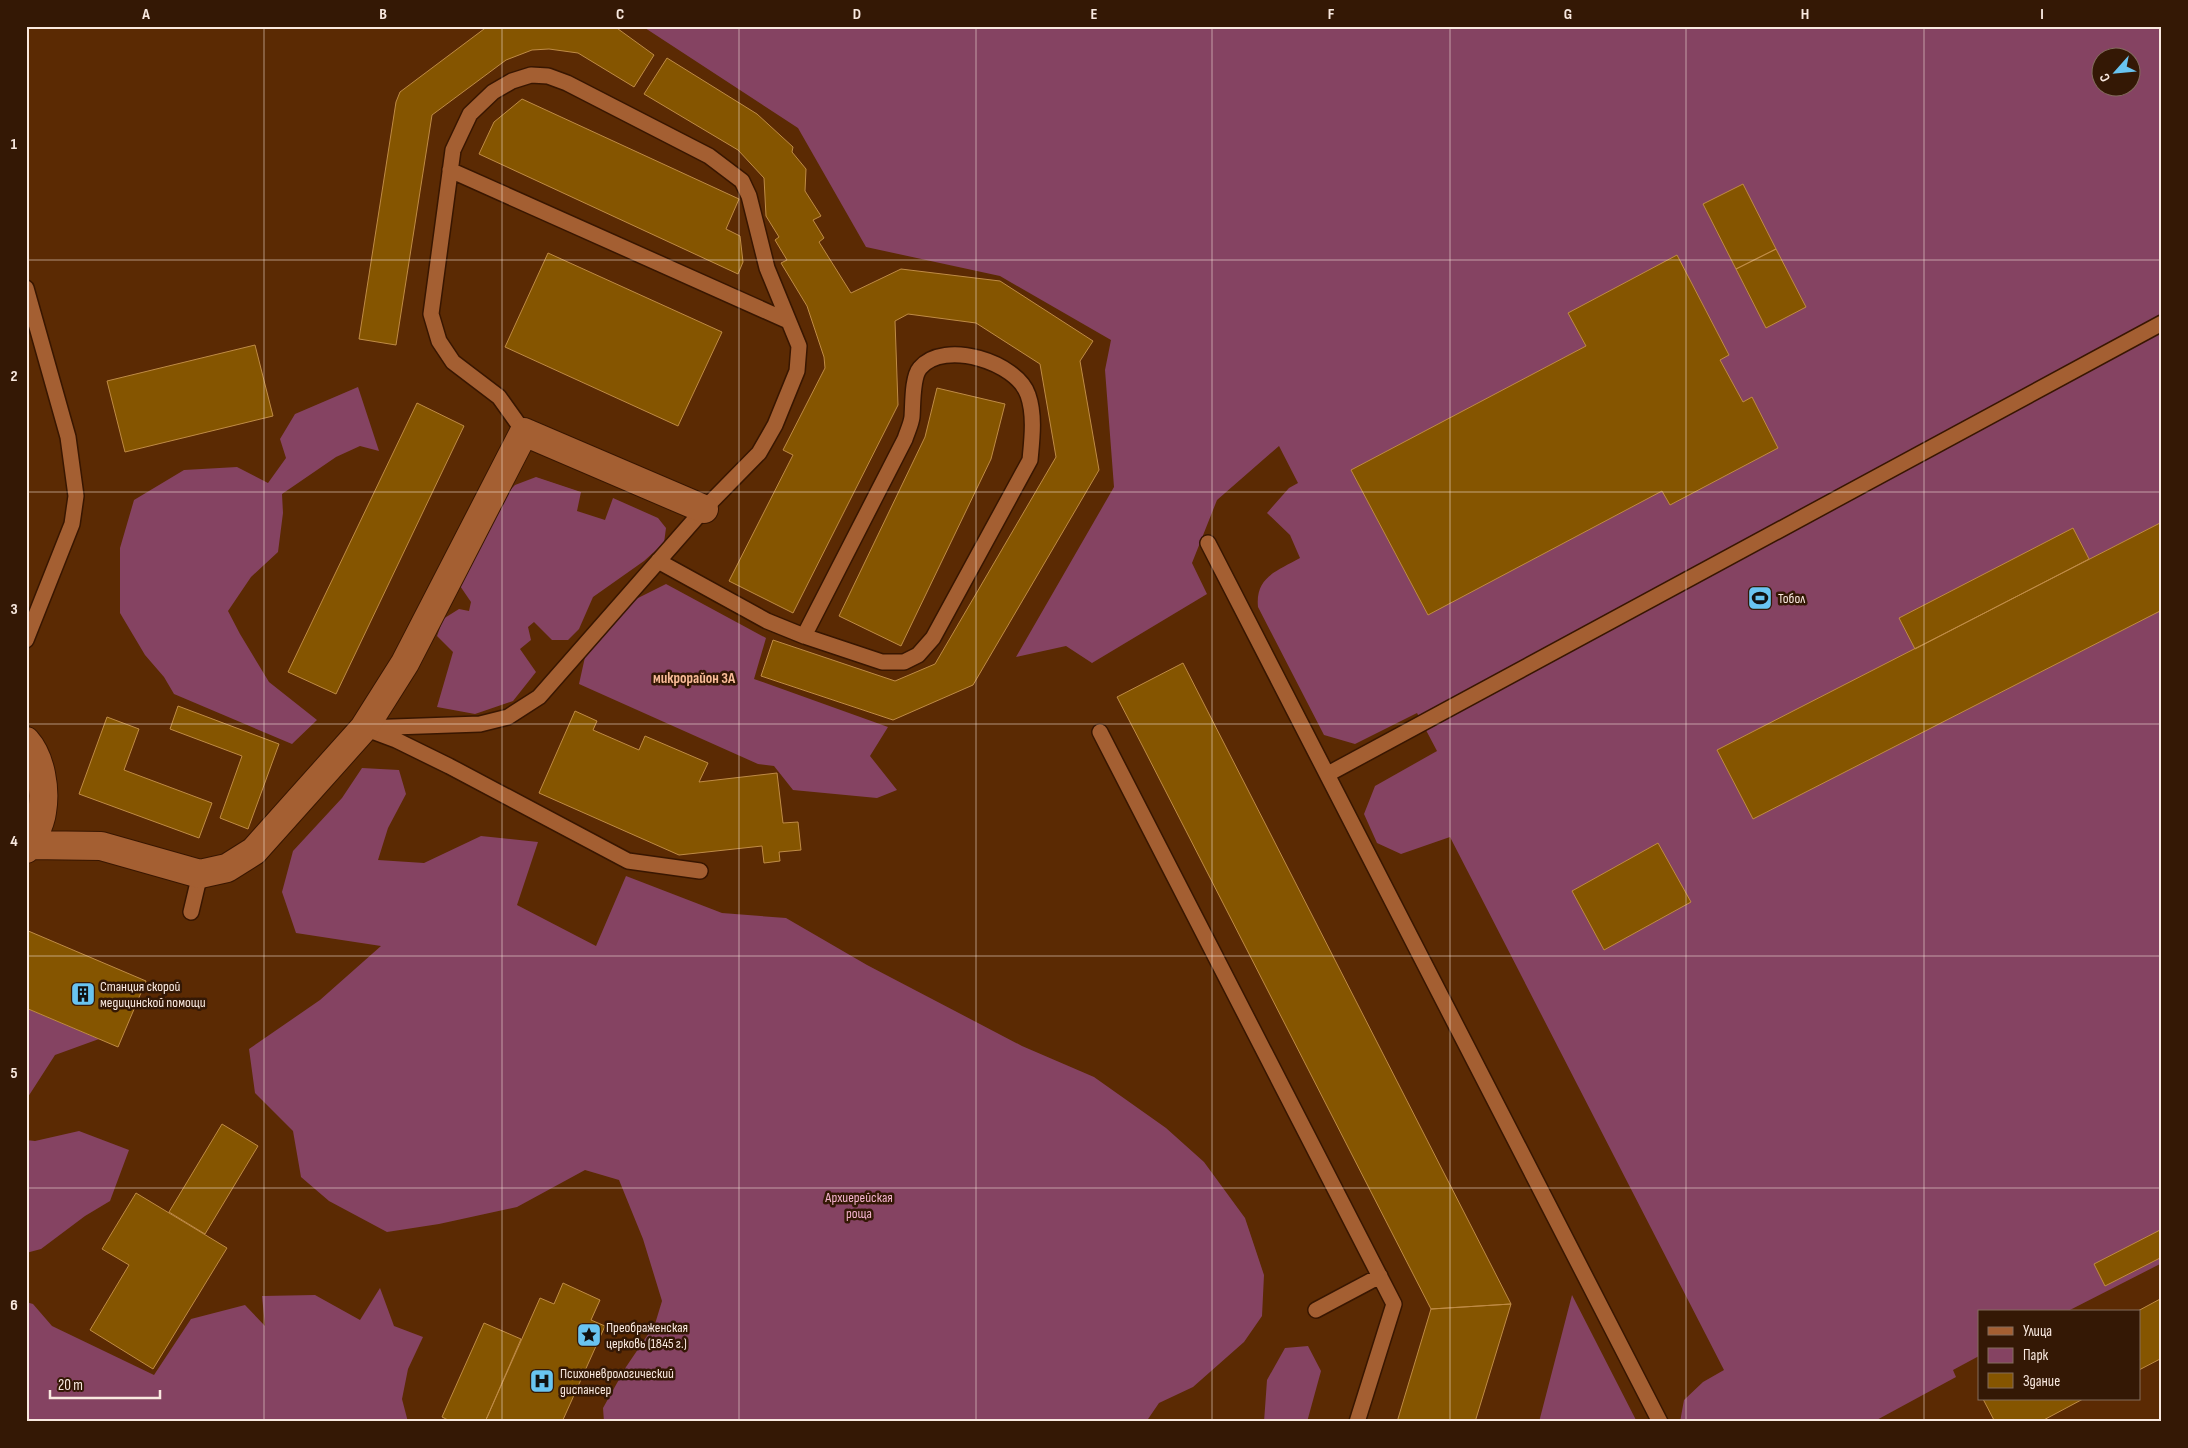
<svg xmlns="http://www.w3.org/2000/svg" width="2188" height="1448" font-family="'Sofia Sans Condensed',sans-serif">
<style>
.green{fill:#854362;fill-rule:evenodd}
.building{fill:#855500;stroke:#bf8b45}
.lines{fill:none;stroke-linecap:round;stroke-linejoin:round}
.lane-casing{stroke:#381600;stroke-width:18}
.street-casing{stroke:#381600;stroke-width:30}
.lane{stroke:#a45f32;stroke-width:15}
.street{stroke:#a45f32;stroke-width:28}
.grid{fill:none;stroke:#f9e9e0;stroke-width:1;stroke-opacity:0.55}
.labels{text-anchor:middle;stroke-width:5;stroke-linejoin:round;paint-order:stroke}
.poi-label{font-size:14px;fill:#f9e9e0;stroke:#341805;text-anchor:start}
.park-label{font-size:14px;fill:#f4b3ce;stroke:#341805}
.neighbourhood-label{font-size:15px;font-weight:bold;fill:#f9bc98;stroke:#341805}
.neatline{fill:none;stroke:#f9e9e0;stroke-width:2}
.grid-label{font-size:16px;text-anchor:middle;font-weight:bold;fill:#f9e9e0}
</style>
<rect width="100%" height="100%" fill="#5b2a03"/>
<!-- green -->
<path class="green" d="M 642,26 L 2162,26 L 2162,1263 L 2066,1312 L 1979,1312 L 1979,1356 L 1953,1370 L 1956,1377 L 1873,1422 L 1680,1422 L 1684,1400 L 1703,1382 L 1724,1370 L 1450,837 L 1401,854 L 1377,843 L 1364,814 L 1375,786 L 1437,751 L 1417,713 L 1355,744 L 1324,735 L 1258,607 C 1255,577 1277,571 1300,558 L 1290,535 L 1267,513 L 1289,488 L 1298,483 L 1279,446 L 1217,500 L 1192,563 L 1207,594 L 1092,663 L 1066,646 L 1016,657 L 1114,487 L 1105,370 L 1111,340 L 1000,276 L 866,247 L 798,128 ZM 2100,58 L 2130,58 L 2130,88 L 2100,88 Z
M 358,387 L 379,451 L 360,446 L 336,457 L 282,494 L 283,513 L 278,552 L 251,577 L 228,611 L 240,634 L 269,682 L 317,720 L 292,744 L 174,694 L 164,677 L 145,655 L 120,613 L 120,548 L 134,500 L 184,470 L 237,467 L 268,483 L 286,458 L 280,439 L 295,414 Z
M 536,477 L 581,492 L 577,511 L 605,520 L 613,498 L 658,518 L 666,528 L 664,543 L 644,561 L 593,597 L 579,629 L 568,640 L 552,640 L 534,622 L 528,627 L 531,640 L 520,649 L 536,672 L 513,701 L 475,714 L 437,707 L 453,652 L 437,636 L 443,619 L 459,609 L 469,611 L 471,602 L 458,583 L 501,499 L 515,485 Z
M 666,584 L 766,638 L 754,679 L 888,727 L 870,756 L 897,790 L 877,798 L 793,790 L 774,766 L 758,764 L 579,684 L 585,657 L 636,599 Z
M 362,768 L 399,770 L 406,794 L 388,828 L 378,860 L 424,863 L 481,836 L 538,842 L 517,905 L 596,946 L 626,876 L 722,913 L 786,918 L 867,965 L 1022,1046 L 1094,1077 L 1166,1128 L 1204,1162 L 1245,1218 L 1264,1275 L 1262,1316 L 1244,1342 L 1193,1387 L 1159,1403 L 1146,1422 L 604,1422 L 603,1408 L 626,1367 L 655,1324 L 662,1301 L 643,1239 L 619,1180 L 585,1170 L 517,1207 L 439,1224 L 387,1232 L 329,1201 L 301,1177 L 293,1131 L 255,1093 L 249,1049 L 320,1000 L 381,946 L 296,933 L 282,892 L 293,851 L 342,798 Z
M 26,1008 L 99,1039 L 55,1055 L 26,1100 Z
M 79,1131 L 129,1150 L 110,1201 L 85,1216 L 41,1249 L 26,1253 L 26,1140 L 35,1141 Z
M 380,1288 L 394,1326 L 423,1337 L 408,1369 L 402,1399 L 408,1422 L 26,1422 L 26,1302 L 33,1304 L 52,1326 L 154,1375 L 191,1319 L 245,1305 L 265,1326 L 262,1296 L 315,1295 L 360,1320 Z
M 1572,1295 L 1637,1422 L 1539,1422 Z
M 1308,1346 L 1321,1371 L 1307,1422 L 1264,1422 L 1267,1380 L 1285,1348 Z"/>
<!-- building -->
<path class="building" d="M 488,26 L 614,26 L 654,55 L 634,87 L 578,53 L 549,49 L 532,50 L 506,60 L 432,115 L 396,345 L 359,339 L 396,102 L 400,92 Z
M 667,58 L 757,114 L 793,147 L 792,152 L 806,169 L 805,191 L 821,216 L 813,220 L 824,238 L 819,242 L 851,293 L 901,269 L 1000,281 L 1093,341 L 1080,361 L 1099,470 L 973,685 L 893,720 L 761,676 L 773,640 L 895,681 L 935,664 L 1056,457 L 1040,364 L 976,323 L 908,314 L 895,321 L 898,405 L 793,613 L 729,581 L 793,455 L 783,450 L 825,368 L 824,357 L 807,306 L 781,263 L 787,260 L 775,240 L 779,237 L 766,216 L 764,178 L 738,150 L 644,94 Z
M 522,99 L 739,199 L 726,229 L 740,236 L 743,262 L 738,274 L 479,154 L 494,122 Z
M 1743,184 L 1776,249 L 1736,269 L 1703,204 Z
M 1776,249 L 1806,307 L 1766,328 L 1736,269 Z
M 548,253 L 722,332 L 678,426 L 505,347 Z
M 1677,255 L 1729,355 L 1720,360 L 1743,402 L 1752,397 L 1778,448 L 1670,505 L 1662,491 L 1428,615 L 1351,470 L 1586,346 L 1568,313 Z
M 255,345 L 273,416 L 125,452 L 107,381 Z
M 937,388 L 1005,404 L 991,459 L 901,646 L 839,616 L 925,437 Z
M 417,403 L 464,426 L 336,694 L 288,672 Z
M 2162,522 L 2162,610 L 1753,819 L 1717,750 Z
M 2073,528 L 2089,559 L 1915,649 L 1899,618 Z
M 1183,663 L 1511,1304 L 1431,1309 L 1142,745 L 1117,697 Z
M 178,706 L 279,744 L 248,829 L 220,818 L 242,756 L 170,729 Z
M 575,711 L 597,721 L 593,730 L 639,750 L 645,736 L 708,763 L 699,782 L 777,773 L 783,823 L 798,822 L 801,850 L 779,852 L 780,861 L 764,863 L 762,846 L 679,855 L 539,793 Z
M 107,717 L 139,729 L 124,770 L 212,803 L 199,838 L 79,794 Z
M 1658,843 L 1691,902 L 1604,950 L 1572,891 Z
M 26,930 L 146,981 L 118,1047 L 26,1008 Z
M 222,1124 L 258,1146 L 205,1234 L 169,1212 Z
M 136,1193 L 227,1248 L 153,1369 L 90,1330 L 129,1265 L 102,1249 Z
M 2162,1229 L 2162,1257 L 2105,1286 L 2094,1264 Z
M 563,1283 L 600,1300 L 591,1320 L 605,1326 L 562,1422 L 485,1422 L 540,1298 L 554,1304 Z
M 2162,1298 L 2162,1358 L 2139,1370 L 2139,1312 L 2136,1312 Z
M 1511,1304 L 1475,1422 L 1397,1422 L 1431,1309 Z
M 484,1323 L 521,1339 L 485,1422 L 452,1422 L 442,1417 Z
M 1983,1399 L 2083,1399 L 2040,1422 L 1995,1422 Z"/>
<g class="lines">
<defs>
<path id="lane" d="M 450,170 L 788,321
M 26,288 L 68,437 L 76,496 L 72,524 L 26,640
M 1208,543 L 1660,1422
M 658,561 L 767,621 L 804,636 L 882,662 L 904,662 L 918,655 L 933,638 L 1030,460 C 1032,439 1035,415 1028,395 C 1017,362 944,339 920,368 C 912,377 913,405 912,417 C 911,425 907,432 905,439 L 804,636
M 364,728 L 480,724 L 508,717 L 539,697 L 704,509 L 759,453 L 775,425 L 797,371 L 799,346 L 767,268 L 749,196 L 742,181 L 709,156 L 567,83 L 548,76 L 531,75 L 512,81 L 493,92 L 470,114 L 453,150 L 431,314 L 439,341 L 453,362 L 499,397 L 524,432
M 372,731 L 396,740 L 449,766 L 628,861 L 700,871
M 1100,732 L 1394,1304 L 1357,1422
M 1328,774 L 2162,323
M 191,912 L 200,874
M 1316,1310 L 1380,1276"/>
<path id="street" d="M 26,741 C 41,758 46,789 42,812 C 41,823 34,835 30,845 L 26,849
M 30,845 L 101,846 L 200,874 L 227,868 L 254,851 L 364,728 L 405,663 L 524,432 L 704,509"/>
</defs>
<!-- lane casing -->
<use href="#lane" class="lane-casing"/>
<!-- street casing -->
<use href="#street" class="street-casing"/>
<!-- lane -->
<use href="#lane" class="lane"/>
<!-- street -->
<use href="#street" class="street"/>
</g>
<!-- grid -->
<path class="grid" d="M 264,26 L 264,1422M 502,26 L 502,1422M 739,26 L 739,1422M 976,26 L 976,1422M 1212,26 L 1212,1422M 1450,26 L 1450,1422M 1686,26 L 1686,1422M 1924,26 L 1924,1422M 26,260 L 2162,260M 26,492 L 2162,492M 26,724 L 2162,724M 26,956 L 2162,956M 26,1188 L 2162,1188"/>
<!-- icons -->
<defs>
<symbol id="stadium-square" viewBox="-11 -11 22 22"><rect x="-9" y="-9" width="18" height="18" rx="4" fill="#69c4f1" stroke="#341805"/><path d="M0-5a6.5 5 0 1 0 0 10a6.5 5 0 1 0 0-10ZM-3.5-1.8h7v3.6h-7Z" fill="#111"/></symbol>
<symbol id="building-square" viewBox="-11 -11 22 22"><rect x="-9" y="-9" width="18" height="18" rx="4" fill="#69c4f1" stroke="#341805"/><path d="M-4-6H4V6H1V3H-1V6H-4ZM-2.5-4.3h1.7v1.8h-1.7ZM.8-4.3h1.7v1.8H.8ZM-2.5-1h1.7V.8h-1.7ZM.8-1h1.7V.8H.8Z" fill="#111"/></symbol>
<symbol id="sight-square" viewBox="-11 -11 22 22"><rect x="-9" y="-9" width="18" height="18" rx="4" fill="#69c4f1" stroke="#341805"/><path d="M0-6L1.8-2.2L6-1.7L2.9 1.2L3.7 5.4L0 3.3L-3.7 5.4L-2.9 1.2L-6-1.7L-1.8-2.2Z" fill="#111"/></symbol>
<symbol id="hospital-square" viewBox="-11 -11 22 22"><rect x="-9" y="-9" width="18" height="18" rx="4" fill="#69c4f1" stroke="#341805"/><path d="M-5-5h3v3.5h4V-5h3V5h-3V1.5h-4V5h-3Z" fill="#111"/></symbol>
</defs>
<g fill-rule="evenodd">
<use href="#stadium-square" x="1746" y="584" width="28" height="28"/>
<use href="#building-square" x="69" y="980" width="28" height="28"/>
<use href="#sight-square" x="575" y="1321" width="28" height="28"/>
<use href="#hospital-square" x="528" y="1367" width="28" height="28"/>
</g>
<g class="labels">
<!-- poi labels -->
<g class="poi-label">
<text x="1778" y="603">Тобол</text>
<text x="100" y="991">Станция скорой<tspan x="100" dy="16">медицинской помощи</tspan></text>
<text x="606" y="1332">Преображенская<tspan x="606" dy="16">церковь (1845 г.)</tspan></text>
<text x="560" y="1378">Психоневрологический<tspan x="560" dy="16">диспансер</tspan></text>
</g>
<!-- park labels -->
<g class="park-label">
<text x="859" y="1202">Архиерейская<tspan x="859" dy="16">роща</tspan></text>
</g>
<!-- neighbourhood labels -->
<g class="neighbourhood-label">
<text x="694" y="683">микрорайон 3А</text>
</g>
</g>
<!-- border -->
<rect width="2188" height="1448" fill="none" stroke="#341805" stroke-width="55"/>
<!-- legend -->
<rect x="1978" y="1310" width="162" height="90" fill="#341805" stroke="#836c5d"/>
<rect x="1988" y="1327" width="25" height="8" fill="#a45f32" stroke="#836c5d"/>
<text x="2023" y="1336" font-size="15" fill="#f9e9e0">Улица</text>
<rect x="1988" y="1348" width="25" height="15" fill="#854362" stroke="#836c5d"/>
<text x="2023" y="1360" font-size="15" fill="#f9e9e0">Парк</text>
<rect x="1988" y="1373" width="25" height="15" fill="#855500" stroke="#836c5d"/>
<text x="2023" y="1386" font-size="15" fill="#f9e9e0">Здание</text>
<!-- north arrow -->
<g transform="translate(2116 72) rotate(243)"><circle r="24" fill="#341805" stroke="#836c5d"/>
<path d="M0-4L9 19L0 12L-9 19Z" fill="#69c4f1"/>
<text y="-8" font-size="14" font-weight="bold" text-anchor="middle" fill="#f9e9e0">С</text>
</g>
<!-- scale -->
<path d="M50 1390v8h110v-8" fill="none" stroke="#f9e9e0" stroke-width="2.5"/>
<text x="58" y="1390" font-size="15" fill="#f9e9e0" stroke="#341805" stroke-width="4" paint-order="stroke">20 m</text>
<rect x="28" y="28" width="2132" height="1392" class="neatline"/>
<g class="grid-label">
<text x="146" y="19">A</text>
<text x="383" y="19">B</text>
<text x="620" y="19">C</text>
<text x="857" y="19">D</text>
<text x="1094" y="19">E</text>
<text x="1331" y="19">F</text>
<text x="1568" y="19">G</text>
<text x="1805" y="19">H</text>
<text x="2042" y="19">I</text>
<text x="14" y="149">1</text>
<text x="14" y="381">2</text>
<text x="14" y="614">3</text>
<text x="14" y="846">4</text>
<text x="14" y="1078">5</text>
<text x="14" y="1310">6</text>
</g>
</svg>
